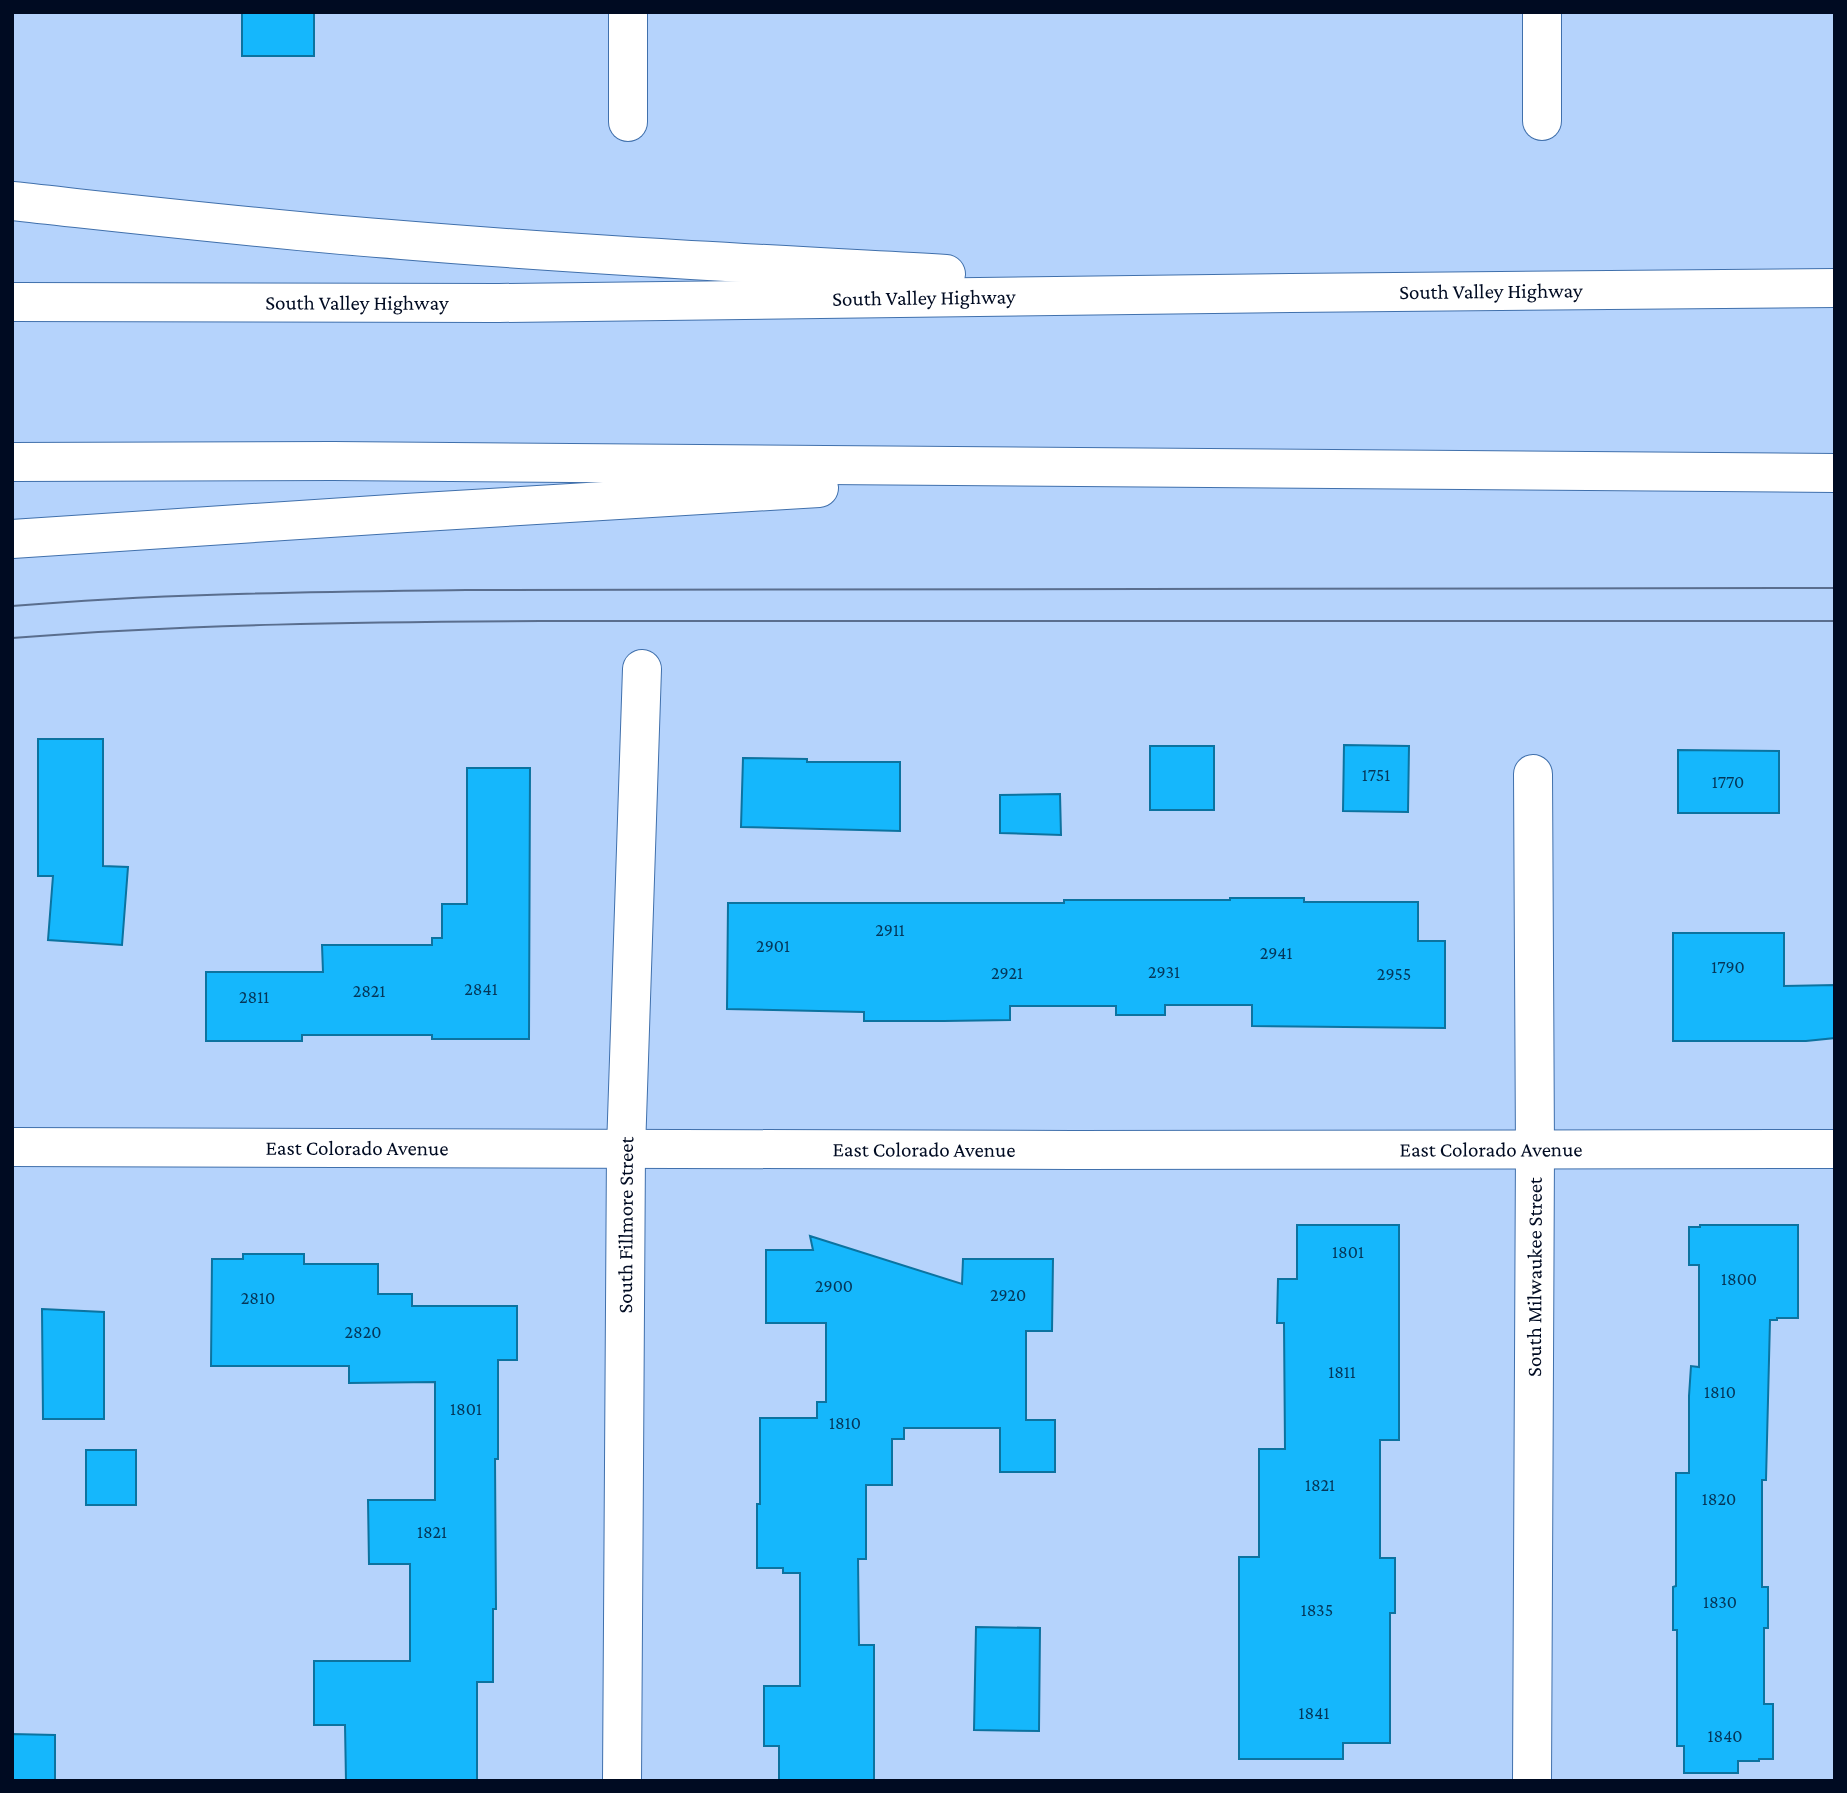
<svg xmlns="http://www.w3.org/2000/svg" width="1847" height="1793" font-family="'Crimson Pro',serif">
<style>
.building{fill:#15b7fc;stroke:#0c73a0;stroke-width:2}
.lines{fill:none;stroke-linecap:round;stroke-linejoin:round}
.minor-casing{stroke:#4070ac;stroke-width:40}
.motorway-casing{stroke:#4070ac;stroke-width:40}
.minor{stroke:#fff;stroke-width:38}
.motorway{stroke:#fff;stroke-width:38}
.tram{stroke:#5a6e8e;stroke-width:2}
.labels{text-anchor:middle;stroke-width:6;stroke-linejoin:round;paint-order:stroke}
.number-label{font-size:18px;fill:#053658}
.street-label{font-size:21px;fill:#000b22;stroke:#cbe0fb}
</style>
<rect width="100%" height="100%" fill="#b5d3fc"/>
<!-- building -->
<path class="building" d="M 242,12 L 314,12 L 314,56 L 242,56 Z
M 38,739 L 103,739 L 103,866 L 128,867 L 122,945 L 48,940 L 53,876 L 38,876 Z
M 1344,745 L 1409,746 L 1408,812 L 1343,811 Z
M 1150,746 L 1214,746 L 1214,810 L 1150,810 Z
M 1678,750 L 1779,751 L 1779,813 L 1678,813 Z
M 743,758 L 807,759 L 807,762 L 900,762 L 900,831 L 741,827 Z
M 467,768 L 530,768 L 529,1039 L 432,1039 L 432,1035 L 302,1035 L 302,1041 L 206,1041 L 206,972 L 323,972 L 322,945 L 432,945 L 432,938 L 442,938 L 442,904 L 467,904 Z
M 1060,794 L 1061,835 L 1000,833 L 1000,795 Z
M 1230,898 L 1304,898 L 1304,902 L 1418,902 L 1418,941 L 1445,941 L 1445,1028 L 1252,1026 L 1252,1005 L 1165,1005 L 1165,1015 L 1116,1015 L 1116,1006 L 1010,1006 L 1010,1020 L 944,1021 L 864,1021 L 864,1012 L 727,1009 L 728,903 L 1064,903 L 1064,900 L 1230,900 Z
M 1673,933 L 1784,933 L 1784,986 L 1835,985 L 1835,1038 L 1806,1041 L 1673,1041 Z
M 1297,1225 L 1399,1225 L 1399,1440 L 1380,1440 L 1380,1558 L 1395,1558 L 1395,1613 L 1390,1613 L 1390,1743 L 1343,1743 L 1343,1759 L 1239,1759 L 1239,1557 L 1259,1557 L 1259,1449 L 1285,1449 L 1284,1323 L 1277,1323 L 1278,1279 L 1297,1279 Z
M 1700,1225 L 1798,1225 L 1798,1318 L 1777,1318 L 1777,1320 L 1770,1320 L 1766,1480 L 1762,1480 L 1762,1587 L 1768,1587 L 1768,1628 L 1764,1628 L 1764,1704 L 1773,1704 L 1773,1759 L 1759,1759 L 1759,1761 L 1738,1761 L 1738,1773 L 1684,1773 L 1684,1746 L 1677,1746 L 1677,1630 L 1673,1630 L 1673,1587 L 1676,1586 L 1676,1473 L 1689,1473 L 1689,1396 L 1691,1366 L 1699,1367 L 1699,1265 L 1689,1265 L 1689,1227 L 1700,1227 Z
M 810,1236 L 962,1284 L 963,1259 L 1053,1259 L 1052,1331 L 1026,1331 L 1026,1420 L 1055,1420 L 1055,1472 L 1000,1472 L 1000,1428 L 904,1428 L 904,1439 L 892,1439 L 892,1485 L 866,1485 L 866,1559 L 858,1559 L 859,1645 L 874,1645 L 874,1781 L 779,1781 L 779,1746 L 764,1746 L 764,1686 L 800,1686 L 800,1573 L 783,1573 L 783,1568 L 757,1568 L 757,1504 L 760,1504 L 760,1418 L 817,1418 L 817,1402 L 826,1402 L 826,1323 L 766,1323 L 766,1250 L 813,1250 Z
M 243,1254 L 304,1254 L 304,1264 L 378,1264 L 378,1294 L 412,1294 L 412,1306 L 517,1306 L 517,1360 L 498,1360 L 498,1459 L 495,1459 L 496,1609 L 493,1609 L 493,1682 L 477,1682 L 477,1781 L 346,1781 L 345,1725 L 314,1725 L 314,1661 L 410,1661 L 410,1564 L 369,1564 L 368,1500 L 435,1500 L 435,1382 L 349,1383 L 349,1366 L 211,1366 L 212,1259 L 243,1259 Z
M 42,1309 L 104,1312 L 104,1419 L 43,1419 Z
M 86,1450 L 136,1450 L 136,1505 L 86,1505 Z
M 976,1627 L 1040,1628 L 1039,1731 L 974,1730 Z
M 12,1734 L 55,1735 L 55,1780 L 12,1780 Z"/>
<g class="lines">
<defs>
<g id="minor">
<path d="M 628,12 L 628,122"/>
<path d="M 1542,121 L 1542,12"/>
<path id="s1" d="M 12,1147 L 1073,1150 L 1835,1149"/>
<path id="s2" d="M 622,1781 L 626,1149 L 642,669"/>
<path id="s3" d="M 1532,1781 L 1535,1150 L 1533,774"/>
</g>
<g id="motorway">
<path d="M 12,201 C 142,215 272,230 402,240 C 583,255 765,264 946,274"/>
<path id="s4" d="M 12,302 L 499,303 L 1291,293 L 1835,288"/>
<path d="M 12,462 L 333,461 L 1835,473"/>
<path d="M 12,539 L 406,513 L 819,488"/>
</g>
</defs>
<!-- minor casing -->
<use href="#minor" class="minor-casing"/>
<!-- motorway casing -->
<use href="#motorway" class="motorway-casing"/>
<!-- minor -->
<use href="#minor" class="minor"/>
<!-- motorway -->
<use href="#motorway" class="motorway"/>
<!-- tram -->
<path class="tram" d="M 12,606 C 163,593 315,592 466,590 L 1835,588
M 12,638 C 188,624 365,622 541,621 L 1835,621"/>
</g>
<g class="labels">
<!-- number labels -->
<g class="number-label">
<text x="1376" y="781">1751</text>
<text x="1728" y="788">1770</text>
<text x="890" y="936">2911</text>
<text x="773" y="952">2901</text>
<text x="1276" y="959">2941</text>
<text x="1728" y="973">1790</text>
<text x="1164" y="978">2931</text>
<text x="1007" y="979">2921</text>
<text x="1394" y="980">2955</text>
<text x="481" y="995">2841</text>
<text x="369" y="997">2821</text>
<text x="254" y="1003">2811</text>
<text x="1348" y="1258">1801</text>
<text x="1739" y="1285">1800</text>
<text x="834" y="1292">2900</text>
<text x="1008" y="1301">2920</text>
<text x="258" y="1304">2810</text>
<text x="363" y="1338">2820</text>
<text x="1342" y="1378">1811</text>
<text x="1720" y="1398">1810</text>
<text x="466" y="1415">1801</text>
<text x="845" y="1429">1810</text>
<text x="1320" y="1491">1821</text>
<text x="1719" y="1505">1820</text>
<text x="432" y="1538">1821</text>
<text x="1720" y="1608">1830</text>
<text x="1317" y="1616">1835</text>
<text x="1314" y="1719">1841</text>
<text x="1725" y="1742">1840</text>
</g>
<!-- street labels -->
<g class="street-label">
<text dy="7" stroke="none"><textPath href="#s4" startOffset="1479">South Valley Highway</textPath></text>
<text dy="7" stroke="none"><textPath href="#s4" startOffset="912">South Valley Highway</textPath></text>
<text dy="7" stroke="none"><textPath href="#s4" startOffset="345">South Valley Highway</textPath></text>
<text dy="7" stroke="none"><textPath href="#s1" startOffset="345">East Colorado Avenue</textPath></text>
<text dy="7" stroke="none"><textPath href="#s1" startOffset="912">East Colorado Avenue</textPath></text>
<text dy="7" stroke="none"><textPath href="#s1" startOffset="1479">East Colorado Avenue</textPath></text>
<text dy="7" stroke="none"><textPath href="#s2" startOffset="556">South Fillmore Street</textPath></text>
<text dy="7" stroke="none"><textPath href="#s3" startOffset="504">South Milwaukee Street</textPath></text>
</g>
</g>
<!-- border -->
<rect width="1847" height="1793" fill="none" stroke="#000b22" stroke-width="28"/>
</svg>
